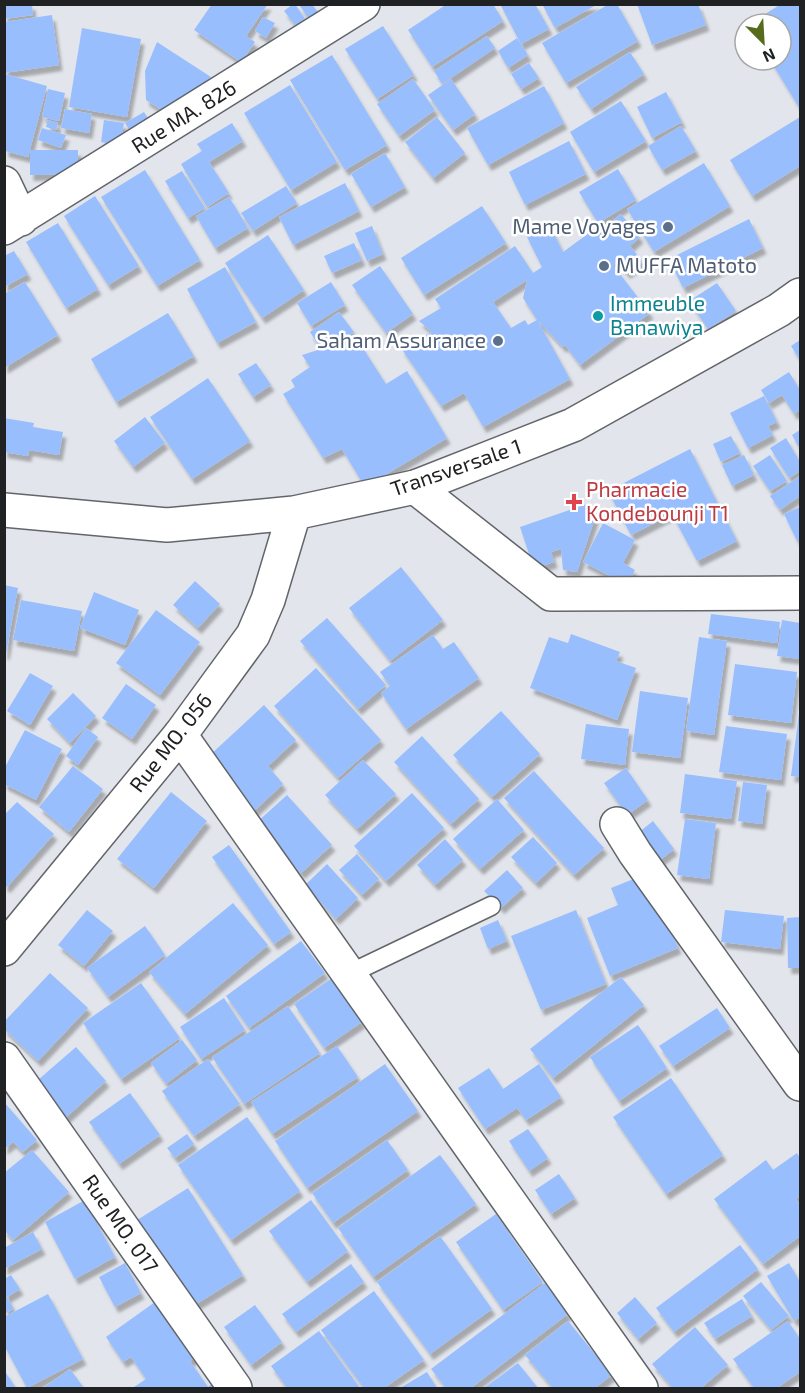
<svg xmlns="http://www.w3.org/2000/svg" width="805" height="1393" font-family="'Exo 2',sans-serif">
<style>
.building{fill:#99befd;fill-rule:evenodd;filter:url(#shadow)}
.lines{fill:none;stroke-linecap:round;stroke-linejoin:round}
.lane-casing{stroke:#62656a;stroke-width:21}
.street-casing{stroke:#62656a;stroke-width:36}
.secondary-casing{stroke:#62656a;stroke-width:36}
.lane{stroke:#fff;stroke-width:18}
.street{stroke:#fff;stroke-width:33}
.secondary{stroke:#fff;stroke-width:33}
.service-dot{fill:#5c6f8a;stroke:#fff;stroke-width:2}
.culture-dot{fill:#0f9aa8;stroke:#fff;stroke-width:2}
.health-dot{fill:#e0444e;stroke:#fff;stroke-width:2}
.labels{text-anchor:middle;stroke-width:5;stroke-linejoin:round;paint-order:stroke}
.street-label{font-size:21px;fill:#202123;stroke:#fff}
.service-label{font-size:21px;fill:#4e5e75;stroke:#fff;text-anchor:end}
.culture-label{font-size:21px;fill:#0d838f;stroke:#fff;text-anchor:start}
.health-label{font-size:21px;fill:#be3a42;stroke:#fff;text-anchor:start}
</style>
<defs>
<filter id="shadow"><feDropShadow dx="3.5" dy="6" stdDeviation="1.5" flood-color="#0004"/></filter>
</defs>
<rect width="100%" height="100%" fill="#e2e5eb"/>
<!-- building -->
<path class="building" d="M 4,4 L 32,4 L 33,15 L 4,19 Z
M 212,4 L 268,4 L 246,36 L 255,42 L 241,62 L 194,30 Z
M 293,4 L 295,4 L 305,19 L 295,25 L 284,11 Z
M 302,4 L 312,4 L 320,15 L 311,22 L 300,6 Z
M 447,4 L 493,4 L 503,21 L 432,67 L 408,30 Z
M 500,4 L 535,4 L 549,29 L 521,44 Z
M 542,4 L 598,4 L 555,28 Z
M 609,4 L 617,4 L 638,41 L 566,83 L 542,43 Z
M 637,4 L 698,4 L 706,25 L 652,45 Z
M 781,4 L 800,4 L 800,109 L 770,60 L 781,60 L 781,24 L 749,24 Z
M 52,15 L 59,65 L 4,73 L 4,22 Z
M 263,17 L 275,23 L 266,38 L 255,31 Z
M 383,26 L 414,75 L 377,99 L 345,49 Z
M 82,28 L 141,39 L 127,117 L 69,107 Z
M 487,36 L 495,48 L 442,84 L 434,71 Z
M 517,38 L 528,55 L 508,68 L 498,51 Z
M 157,42 L 211,77 L 171,116 L 146,100 L 145,71 Z
M 630,52 L 644,74 L 591,109 L 576,87 Z
M 332,55 L 387,145 L 345,170 L 290,80 Z
M 529,63 L 539,78 L 521,89 L 511,74 Z
M 5,74 L 47,86 L 28,157 L 5,151 Z
M 413,79 L 435,110 L 399,136 L 377,104 Z
M 451,79 L 475,114 L 453,130 L 428,95 Z
M 290,85 L 337,162 L 291,190 L 244,113 Z
M 544,86 L 564,123 L 488,165 L 467,128 Z
M 48,89 L 65,93 L 59,121 L 42,117 Z
M 666,92 L 682,122 L 652,138 L 637,107 Z
M 621,101 L 646,141 L 594,172 L 570,132 Z
M 65,109 L 92,114 L 89,133 L 61,128 Z
M 144,112 L 155,129 L 135,140 L 125,123 Z
M 437,117 L 465,153 L 433,178 L 405,142 Z
M 800,117 L 800,166 L 752,196 L 730,160 Z
M 48,120 L 58,123 L 56,130 L 46,127 Z
M 104,120 L 124,123 L 120,145 L 101,142 Z
M 232,123 L 243,141 L 209,162 L 229,193 L 207,207 L 181,164 L 202,151 L 197,144 Z
M 681,126 L 696,151 L 662,170 L 648,146 Z
M 42,128 L 66,135 L 61,148 L 38,140 Z
M 569,141 L 586,174 L 525,205 L 509,172 Z
M 30,150 L 78,150 L 78,174 L 30,175 Z
M 385,153 L 405,187 L 371,207 L 351,174 Z
M 704,163 L 730,206 L 654,252 L 627,209 Z
M 618,169 L 636,200 L 598,223 L 579,192 Z
M 145,170 L 200,260 L 157,286 L 101,197 Z
M 182,171 L 205,208 L 188,218 L 165,181 Z
M 345,183 L 359,211 L 293,245 L 279,217 Z
M 286,186 L 297,203 L 253,231 L 241,213 Z
M 95,196 L 139,266 L 108,285 L 64,216 Z
M 229,197 L 248,228 L 215,248 L 196,216 Z
M 482,206 L 506,243 L 424,295 L 401,258 Z
M 621,214 L 640,237 L 630,246 L 642,261 L 627,273 L 618,262 L 613,265 L 650,313 L 580,365 L 565,345 L 563,347 L 538,321 L 570,379 L 483,427 L 464,393 L 441,406 L 401,348 L 432,332 L 419,321 L 441,308 L 435,299 L 515,246 L 533,273 L 542,267 L 526,235 L 549,224 L 563,252 L 589,233 L 592,237 ZM 527,280 L 523,298 L 537,320 L 528,325 L 525,320 L 511,328 L 493,302 Z
M 749,219 L 763,248 L 683,288 L 669,259 Z
M 58,223 L 98,289 L 66,308 L 26,242 Z
M 372,226 L 383,254 L 367,261 L 355,233 Z
M 268,235 L 304,290 L 262,318 L 225,263 Z
M 354,243 L 362,260 L 332,273 L 324,256 Z
M 14,251 L 28,274 L 4,287 L 4,256 Z
M 380,266 L 413,314 L 386,333 L 352,285 Z
M 225,267 L 256,322 L 217,343 L 187,289 Z
M 25,282 L 58,335 L 4,368 L 4,294 Z
M 331,282 L 345,305 L 311,326 L 297,303 Z
M 717,283 L 736,311 L 708,329 L 689,301 Z
M 339,312 L 354,332 L 337,344 L 357,339 L 386,384 L 407,371 L 447,438 L 365,487 L 342,449 L 323,458 L 283,394 L 295,387 L 291,380 L 310,367 L 302,355 L 321,349 L 310,332 Z
M 168,313 L 194,356 L 116,402 L 91,359 Z
M 800,340 L 800,360 L 791,346 Z
M 256,363 L 271,385 L 253,397 L 238,374 Z
M 789,372 L 800,390 L 800,410 L 794,414 L 782,395 L 769,403 L 761,390 Z
M 208,378 L 250,441 L 192,479 L 150,417 Z
M 764,396 L 777,422 L 768,426 L 773,435 L 748,448 L 730,413 Z
M 145,417 L 165,443 L 133,467 L 114,441 Z
M 4,418 L 34,423 L 33,427 L 63,432 L 59,455 L 29,450 L 28,456 L 4,452 Z
M 800,430 L 800,449 L 792,435 Z
M 731,436 L 740,453 L 721,462 L 713,444 Z
M 786,438 L 800,462 L 800,471 L 789,478 L 770,448 Z
M 690,449 L 737,541 L 697,561 L 672,514 L 631,535 L 608,491 Z
M 744,455 L 754,475 L 732,486 L 722,465 Z
M 770,455 L 787,481 L 770,491 L 753,466 Z
M 800,476 L 800,496 L 780,510 L 770,496 Z
M 587,504 L 595,518 L 577,572 L 563,570 L 561,549 L 551,552 L 554,562 L 534,569 L 520,527 Z
M 800,507 L 800,540 L 797,541 L 784,514 Z
M 603,523 L 635,540 L 623,563 L 635,570 L 627,585 L 583,562 Z
M 401,567 L 443,620 L 390,661 L 349,608 Z
M 195,581 L 220,604 L 198,628 L 173,605 Z
M 4,585 L 18,588 L 6,654 L 4,654 Z
M 94,592 L 139,610 L 125,645 L 80,628 Z
M 21,600 L 82,611 L 74,651 L 13,640 Z
M 156,610 L 200,642 L 160,695 L 116,663 Z
M 711,614 L 780,622 L 777,643 L 708,634 Z
M 327,618 L 386,685 L 358,709 L 300,641 Z
M 782,620 L 800,623 L 800,659 L 777,656 Z
M 571,634 L 620,652 L 616,661 L 636,668 L 617,720 L 530,688 L 549,637 L 568,643 Z
M 433,635 L 443,649 L 454,642 L 479,678 L 406,729 L 381,693 L 390,686 L 380,672 Z
M 699,637 L 727,641 L 714,735 L 686,731 Z
M 735,664 L 797,672 L 791,723 L 728,715 Z
M 316,668 L 381,740 L 338,778 L 274,706 Z
M 30,673 L 53,686 L 30,725 L 7,711 Z
M 126,684 L 156,705 L 132,739 L 102,718 Z
M 640,691 L 688,698 L 680,758 L 632,752 Z
M 73,693 L 96,716 L 70,743 L 47,719 Z
M 264,705 L 296,740 L 268,766 L 283,784 L 252,813 L 242,801 L 246,797 L 209,756 Z
M 501,711 L 540,754 L 492,797 L 453,755 Z
M 799,713 L 800,713 L 800,777 L 791,776 Z
M 586,724 L 629,729 L 625,765 L 581,759 Z
M 726,726 L 787,734 L 781,780 L 719,772 Z
M 86,728 L 98,737 L 78,765 L 66,756 Z
M 25,730 L 62,749 L 36,800 L 4,784 L 4,769 Z
M 422,736 L 479,799 L 451,824 L 394,762 Z
M 363,760 L 396,794 L 357,829 L 325,795 Z
M 73,766 L 103,789 L 69,832 L 39,807 Z
M 626,768 L 648,800 L 627,815 L 604,783 Z
M 534,771 L 604,848 L 574,875 L 504,798 Z
M 685,774 L 737,781 L 731,819 L 680,813 Z
M 743,782 L 767,785 L 762,824 L 738,821 Z
M 171,792 L 207,821 L 154,888 L 117,859 Z
M 412,793 L 444,828 L 386,881 L 354,846 Z
M 287,795 L 332,845 L 301,873 L 255,824 Z
M 497,799 L 524,830 L 480,869 L 453,839 Z
M 17,802 L 54,834 L 7,887 L 4,885 L 4,815 Z
M 685,819 L 716,823 L 709,879 L 677,875 Z
M 653,821 L 674,849 L 659,861 L 638,833 Z
M 533,837 L 557,863 L 536,883 L 511,857 Z
M 445,839 L 463,860 L 435,885 L 417,865 Z
M 229,845 L 291,932 L 274,944 L 212,857 Z
M 357,854 L 379,879 L 362,895 L 339,870 Z
M 327,864 L 358,898 L 336,919 L 305,885 Z
M 507,870 L 523,888 L 501,908 L 484,891 Z
M 646,874 L 649,900 L 651,904 L 659,901 L 678,948 L 610,976 L 587,918 L 618,905 L 611,888 Z
M 233,903 L 268,945 L 185,1014 L 149,972 Z
M 87,910 L 113,931 L 84,966 L 58,945 Z
M 576,910 L 606,984 L 541,1010 L 511,936 Z
M 725,910 L 784,916 L 780,949 L 721,942 Z
M 800,917 L 800,968 L 788,968 L 787,918 Z
M 498,920 L 507,941 L 488,949 L 480,928 Z
M 145,926 L 165,955 L 108,997 L 87,968 Z
M 301,941 L 325,973 L 249,1028 L 226,996 Z
M 50,973 L 88,1008 L 38,1061 L 4,1029 L 4,1022 Z
M 621,977 L 644,1005 L 553,1078 L 530,1049 Z
M 332,978 L 362,1022 L 324,1048 L 294,1004 Z
M 141,983 L 180,1038 L 121,1079 L 83,1023 Z
M 224,998 L 245,1030 L 201,1059 L 180,1027 Z
M 288,1006 L 320,1053 L 244,1104 L 212,1057 Z
M 717,1008 L 730,1028 L 673,1066 L 659,1046 Z
M 638,1025 L 667,1068 L 619,1101 L 590,1057 Z
M 182,1040 L 197,1060 L 166,1084 L 151,1063 Z
M 337,1046 L 358,1077 L 272,1134 L 251,1102 Z
M 76,1047 L 106,1081 L 62,1121 L 31,1086 Z
M 208,1059 L 240,1104 L 194,1136 L 162,1091 Z
M 385,1064 L 418,1111 L 307,1188 L 275,1141 Z
M 539,1064 L 561,1097 L 526,1120 L 517,1108 L 485,1129 L 458,1088 L 489,1068 L 503,1089 Z
M 671,1078 L 723,1155 L 666,1194 L 613,1117 Z
M 130,1093 L 160,1135 L 119,1164 L 89,1122 Z
M 4,1102 L 37,1140 L 23,1152 L 13,1142 L 4,1149 Z
M 247,1117 L 300,1191 L 231,1240 L 178,1165 Z
M 528,1129 L 548,1158 L 529,1171 L 509,1141 Z
M 187,1134 L 194,1144 L 175,1158 L 167,1148 Z
M 387,1140 L 408,1170 L 333,1223 L 312,1193 Z
M 32,1150 L 69,1192 L 13,1240 L 4,1230 L 4,1173 Z
M 797,1153 L 800,1158 L 800,1196 L 796,1199 L 800,1205 L 800,1236 L 763,1264 L 714,1199 L 766,1160 L 773,1170 Z
M 440,1155 L 476,1204 L 373,1277 L 338,1228 Z
M 559,1174 L 575,1198 L 551,1214 L 535,1190 Z
M 188,1188 L 243,1275 L 190,1308 L 134,1222 Z
M 85,1200 L 115,1257 L 75,1279 L 45,1222 Z
M 311,1200 L 348,1251 L 307,1282 L 269,1231 Z
M 496,1214 L 543,1282 L 503,1310 L 456,1242 Z
M 33,1232 L 42,1249 L 4,1269 L 4,1248 Z
M 440,1236 L 492,1309 L 430,1354 L 377,1282 Z
M 740,1245 L 758,1269 L 674,1332 L 656,1308 Z
M 125,1263 L 141,1293 L 115,1307 L 99,1277 Z
M 789,1263 L 800,1282 L 800,1317 L 794,1321 L 767,1276 Z
M 351,1264 L 364,1282 L 296,1332 L 282,1314 Z
M 11,1275 L 20,1289 L 7,1297 L 14,1309 L 4,1314 L 4,1279 Z
M 761,1282 L 789,1316 L 771,1330 L 743,1296 Z
M 545,1283 L 568,1314 L 471,1388 L 446,1388 L 431,1369 Z
M 374,1291 L 424,1360 L 384,1388 L 364,1388 L 321,1330 Z
M 48,1294 L 83,1359 L 27,1388 L 4,1345 L 4,1317 Z
M 162,1297 L 202,1353 L 190,1361 L 208,1387 L 216,1380 L 222,1388 L 136,1388 L 134,1387 L 146,1379 L 131,1357 L 123,1362 L 106,1337 Z
M 635,1297 L 657,1323 L 638,1339 L 617,1313 Z
M 742,1299 L 752,1316 L 715,1339 L 704,1323 Z
M 255,1305 L 282,1342 L 251,1365 L 224,1327 Z
M 568,1321 L 612,1375 L 595,1388 L 553,1388 L 525,1355 Z
M 788,1321 L 800,1339 L 800,1372 L 777,1388 L 754,1388 L 733,1359 Z
M 695,1327 L 728,1365 L 701,1388 L 673,1388 L 652,1364 Z
M 319,1331 L 360,1388 L 287,1388 L 271,1366 Z
M 518,1363 L 538,1388 L 484,1388 Z
M 70,1369 L 84,1388 L 43,1388 Z
M 4,1370 L 16,1388 L 4,1388 Z
M 427,1372 L 437,1388 L 400,1388 Z"/>
<g class="lines">
<defs>
<path id="lane" d="M 349,974 L 491,906"/>
<path id="street" d="M 4,183 L 21,219
M 4,228 L 363,4
M 415,487 L 551,594 L 800,593
M 180,735 L 641,1388
M 617,824 L 635,853 L 800,1084
M 4,1059 L 235,1388"/>
<path id="secondary" d="M 4,510 L 167,525 L 294,513 L 415,487 L 573,425 L 779,310 L 800,295
M 4,949 L 180,735 L 253,635 L 268,600 L 294,513"/>
</defs>
<!-- lane casing -->
<use href="#lane" class="lane-casing"/>
<!-- street casing -->
<use href="#street" class="street-casing"/>
<!-- secondary casing -->
<use href="#secondary" class="secondary-casing"/>
<!-- lane -->
<use href="#lane" class="lane"/>
<!-- street -->
<use href="#street" class="street"/>
<!-- secondary -->
<use href="#secondary" class="secondary"/>
</g>
<!-- markers -->
<g class="service-dot">
<circle cx="668" cy="227" r="6"/>
<circle cx="604" cy="266" r="6"/>
<circle cx="498" cy="341" r="6"/>
</g>
<circle class="culture-dot" cx="598" cy="316" r="6"/>
<path class="health-dot" d="M571 493h6v6h6v6h-6v6h-6v-6h-6v-6h6z"/>
<g class="labels">
<!-- street labels -->
<g class="street-label">
<text transform="translate(184 117) rotate(-32)" y="7">Rue MA. 826</text>
<text transform="translate(456 468) rotate(-19)" y="7">Transversale 1</text>
<text transform="translate(171 743) rotate(-52)" y="7">Rue MO. 056</text>
<text transform="translate(120 1224) rotate(55)" y="7">Rue MO. 017</text>
</g>
<!-- service labels -->
<g class="service-label">
<text x="656" y="234">Mame Voyages</text>
<text x="616" y="273" text-anchor="start">MUFFA Matoto</text>
<text x="486" y="348">Saham Assurance</text>
</g>
<!-- culture labels -->
<g class="culture-label">
<text x="610" y="311">Immeuble<tspan x="610" dy="24">Banawiya</tspan></text>
</g>
<!-- health labels -->
<g class="health-label">
<text x="586" y="497">Pharmacie<tspan x="586" dy="24">Kondebounji T1</tspan></text>
</g>
</g>
<!-- border -->
<rect width="805" height="1393" fill="none" stroke="#202123" stroke-width="12"/>
<!-- north arrow -->
<g transform="translate(763 42) rotate(156)"><circle r="28" fill="#ffffff" stroke="#a6a6a7" stroke-width="1.5"/>
<path d="M0-4.5L10 22L0 15L-10 22Z" fill="#566c1c"/>
<text y="-9" font-size="16" font-weight="bold" text-anchor="middle" fill="#202123">N</text>
</g>
</svg>
